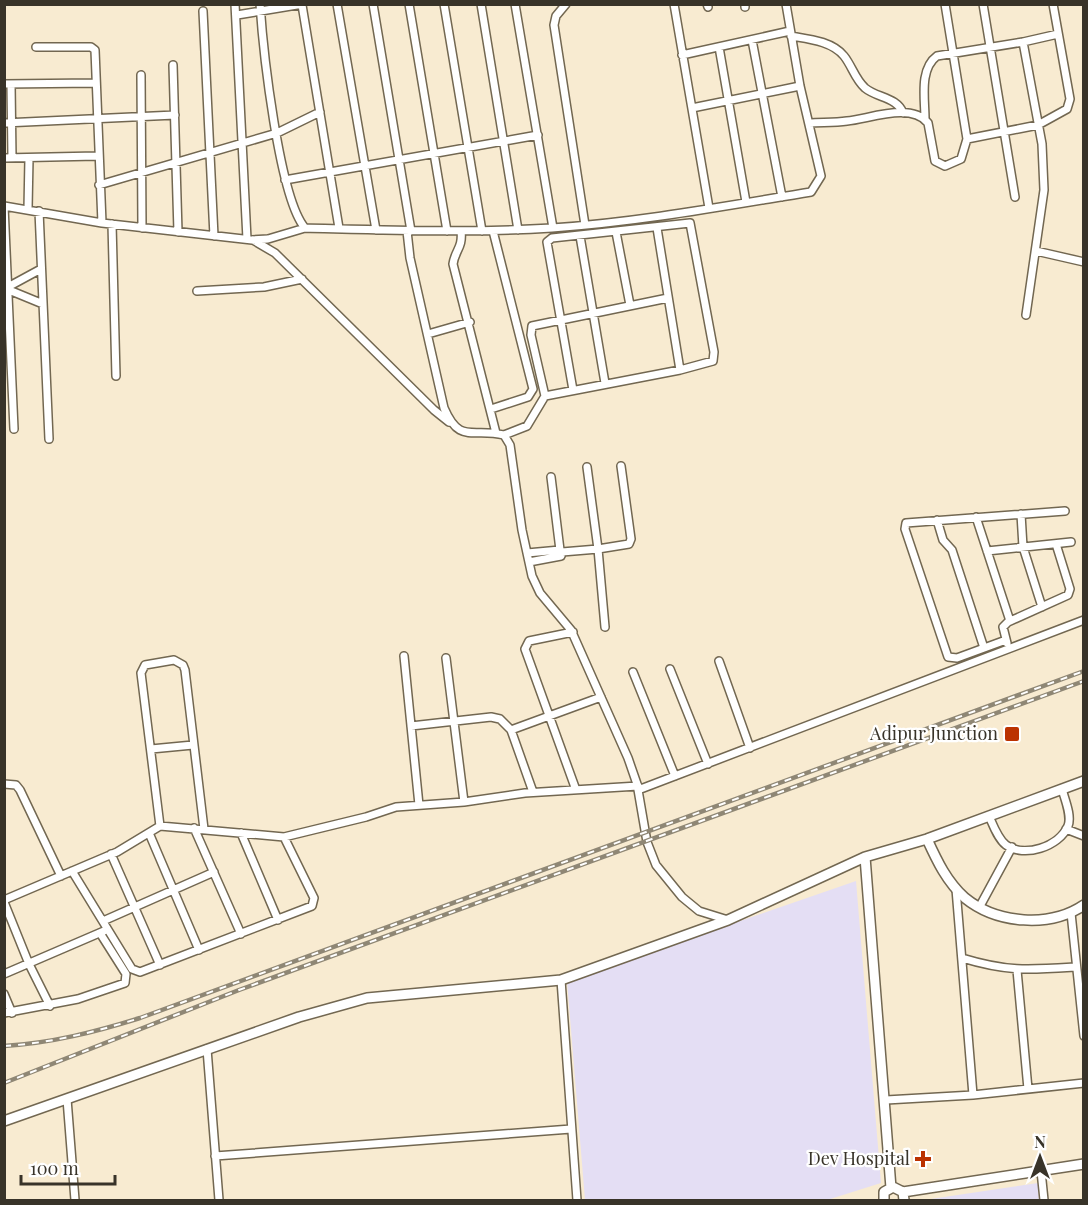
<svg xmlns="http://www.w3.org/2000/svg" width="1088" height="1205" font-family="'Playfair Display',serif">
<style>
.education{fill:#e4def4}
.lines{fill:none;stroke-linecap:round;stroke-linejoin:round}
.street-casing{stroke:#726751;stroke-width:10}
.secondary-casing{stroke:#726751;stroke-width:12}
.street{stroke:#fff;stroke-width:7}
.secondary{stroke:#fff;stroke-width:9}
.rail-casing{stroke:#8f8775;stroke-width:4.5}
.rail{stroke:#fff;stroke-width:2;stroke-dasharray:7;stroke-linecap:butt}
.poi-dot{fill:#bb3200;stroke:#fff;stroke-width:2}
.labels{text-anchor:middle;stroke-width:4.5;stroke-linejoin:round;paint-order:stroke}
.poi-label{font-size:18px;fill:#383329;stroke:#fff;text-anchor:end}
</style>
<rect width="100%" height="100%" fill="#f8ebd1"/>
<!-- education -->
<path class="education" d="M 856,881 L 881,1183 L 827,1200 L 585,1200 L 567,981 Z
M 1038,1183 L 1039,1200 L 924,1200 Z"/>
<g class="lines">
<defs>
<path id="street" d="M 235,4 L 247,239
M 260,4 C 263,49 279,198 305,228 C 388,230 470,233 552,228 C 639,222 725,206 811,192 L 821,176 L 800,86 L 786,4
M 337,4 L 376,230
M 373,4 L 411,231
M 409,4 L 447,231
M 444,4 L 482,231
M 481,4 L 518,230
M 515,4 L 553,228
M 566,4 L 556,16 L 554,25 L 585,225
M 674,4 L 709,208
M 707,4 L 708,7
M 745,4 L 745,7
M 945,4 L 967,139 L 1038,125 L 1067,109 L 1070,99 L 1053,4
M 983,4 L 1015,197
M 302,5 L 339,228
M 203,11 L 214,236
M 237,15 L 303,4
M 791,36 C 808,39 832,41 844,56 C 852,66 855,79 865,88 C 877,98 897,97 903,113
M 752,40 L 782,197
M 1023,42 L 1058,34
M 36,47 L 91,47 L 95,50 L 102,223
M 719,47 L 746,202
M 682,55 L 790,31
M 173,65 L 178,232
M 141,75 L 142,228
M 4,84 L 95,83
M 11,84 L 12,158
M 692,108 L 800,86
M 925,119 C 925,99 919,69 937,56 L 1023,42 L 1042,144 L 1044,190 L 1026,315
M 4,123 L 175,115
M 809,123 C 821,122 834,123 847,121 C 869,119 911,102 928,123 L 935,161 L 945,166 L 961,159 L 967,139
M 4,158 L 97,156
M 285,180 L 538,135
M 99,185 L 277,133 L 320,112
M 28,209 L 29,158
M 39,211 L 49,439
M 112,224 L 116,376
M 657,228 L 680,370
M 407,231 L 410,258 L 444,408 C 460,445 472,427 504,435 L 510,445 L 522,530 L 532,576 L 540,593 L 571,630 L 628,758 L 637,784 L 647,842 L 656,865 L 682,897 L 699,911 L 728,920
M 461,231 C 463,248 455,250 453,264 L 496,433
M 616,232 L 630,305
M 580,236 L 605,383
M 253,240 L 275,253 L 434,410 L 449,422
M 1036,251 L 1084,262
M 4,288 L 43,304
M 6,288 L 41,269
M 197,291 L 264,287 L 302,279
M 428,334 L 470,322
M 545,396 L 531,335 L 532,326 L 668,298
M 491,409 L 528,397 L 533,389 L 493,231
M 14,429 L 4,206 L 102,223 L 252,240 L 268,239 L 305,228
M 504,435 L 527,426 L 545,396 L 680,370 L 713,361 L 714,352 L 690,223 L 552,238 L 547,242 L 573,390
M 551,477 L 560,550
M 1021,514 L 1023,547 L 1042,607
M 976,517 L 1010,621
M 937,520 L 943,540 L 952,550 L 984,648
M 987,551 L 1071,542
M 562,552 L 598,549 L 587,467
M 527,553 L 560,550 L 562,552 L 561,556 L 529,562
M 605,627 L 598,549 L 629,544 L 631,539 L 621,466
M 573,632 L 529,641 L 525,649 L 576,790
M 1006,640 L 957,658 L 948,657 L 905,529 L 906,523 L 1065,511
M 1007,643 L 1003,627 L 1008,622 L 1068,595 L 1070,589 L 1056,544
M 404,656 L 419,805
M 446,658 L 464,802
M 719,661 L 750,748
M 670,669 L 708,764
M 633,672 L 675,776
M 411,726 L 491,717 L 500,719 L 511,730 L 601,697
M 511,730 L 533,792
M 151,749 L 193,745
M 4,784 L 16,785 L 20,790 L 61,876
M 638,790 L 1084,620
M 989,816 C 993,825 998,839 1006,845 C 1024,858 1059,847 1068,826 C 1072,816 1065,800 1062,789
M 160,826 L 141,673 L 145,665 L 174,660 L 183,665 L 185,670 L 204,829
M 194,828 L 241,934
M 1066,829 L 1084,836
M 149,833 L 199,950
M 241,833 L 278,920
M 111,854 L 160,965
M 72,871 L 132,969 L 140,972 L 312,906 L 314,898 L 284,837
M 956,889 L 973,1095
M 4,900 L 117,852 L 160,826 L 284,837 L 366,817 L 396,807 L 464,802 L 525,793 L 638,786
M 4,902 L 29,964 L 50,1006
M 980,906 L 1012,847
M 1071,913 L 1084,1036
M 103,921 L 214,872
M 962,958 C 1008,972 1029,970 1076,967
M 1017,970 L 1028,1089
M 4,974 L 104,931
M 561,980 L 577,1200
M 4,994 L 12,1013
M 4,1013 L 78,999 L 125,983 L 126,974 L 100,933
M 207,1049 L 219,1200
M 67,1099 L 75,1200
M 886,1100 L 973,1095 L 1084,1083
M 215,1156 L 571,1129
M 1041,1171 L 1044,1200"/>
<path id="secondary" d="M 927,839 C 937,861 947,882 965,898 C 997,924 1050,928 1084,905
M 865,857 L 891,1188
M 4,1121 L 299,1017 L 367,998 L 561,980 L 728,920 L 865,857 L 927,839 L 1084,781
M 903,1192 L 1084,1164
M 884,1200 L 884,1192 L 893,1187 L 903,1192 L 904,1200"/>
</defs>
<!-- street casing -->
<use href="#street" class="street-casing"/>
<!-- secondary casing -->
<use href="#secondary" class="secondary-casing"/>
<!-- street -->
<use href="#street" class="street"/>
<!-- secondary -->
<use href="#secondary" class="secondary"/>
<defs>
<path id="rail" d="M 4,1046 C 52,1043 95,1032 140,1018 L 1084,671
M 4,1083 L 239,990 L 1084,681"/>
</defs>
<!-- rail casing -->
<use href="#rail" class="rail-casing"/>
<!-- rail -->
<use href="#rail" class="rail"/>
</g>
<!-- markers -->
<g class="poi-dot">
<rect x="1004" y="726" width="16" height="16" rx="3"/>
<path d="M920 1150h6v6h6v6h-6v6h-6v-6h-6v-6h6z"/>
</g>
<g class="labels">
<!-- poi labels -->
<g class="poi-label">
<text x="998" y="740">Adipur Junction</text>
<text x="910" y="1165">Dev Hospital</text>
</g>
</g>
<!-- border -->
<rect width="1088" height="1205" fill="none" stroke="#383329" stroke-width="12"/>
<!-- north arrow -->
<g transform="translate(1040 1157)" stroke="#ffffff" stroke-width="4.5" paint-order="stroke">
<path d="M0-4.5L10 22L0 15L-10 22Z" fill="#383329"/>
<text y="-9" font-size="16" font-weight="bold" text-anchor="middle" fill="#383329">N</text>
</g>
<!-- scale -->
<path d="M21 1175v9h94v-9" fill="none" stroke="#383329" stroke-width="3"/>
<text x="30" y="1175" font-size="18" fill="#383329" stroke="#ffffff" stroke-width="4.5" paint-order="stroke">100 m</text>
</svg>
